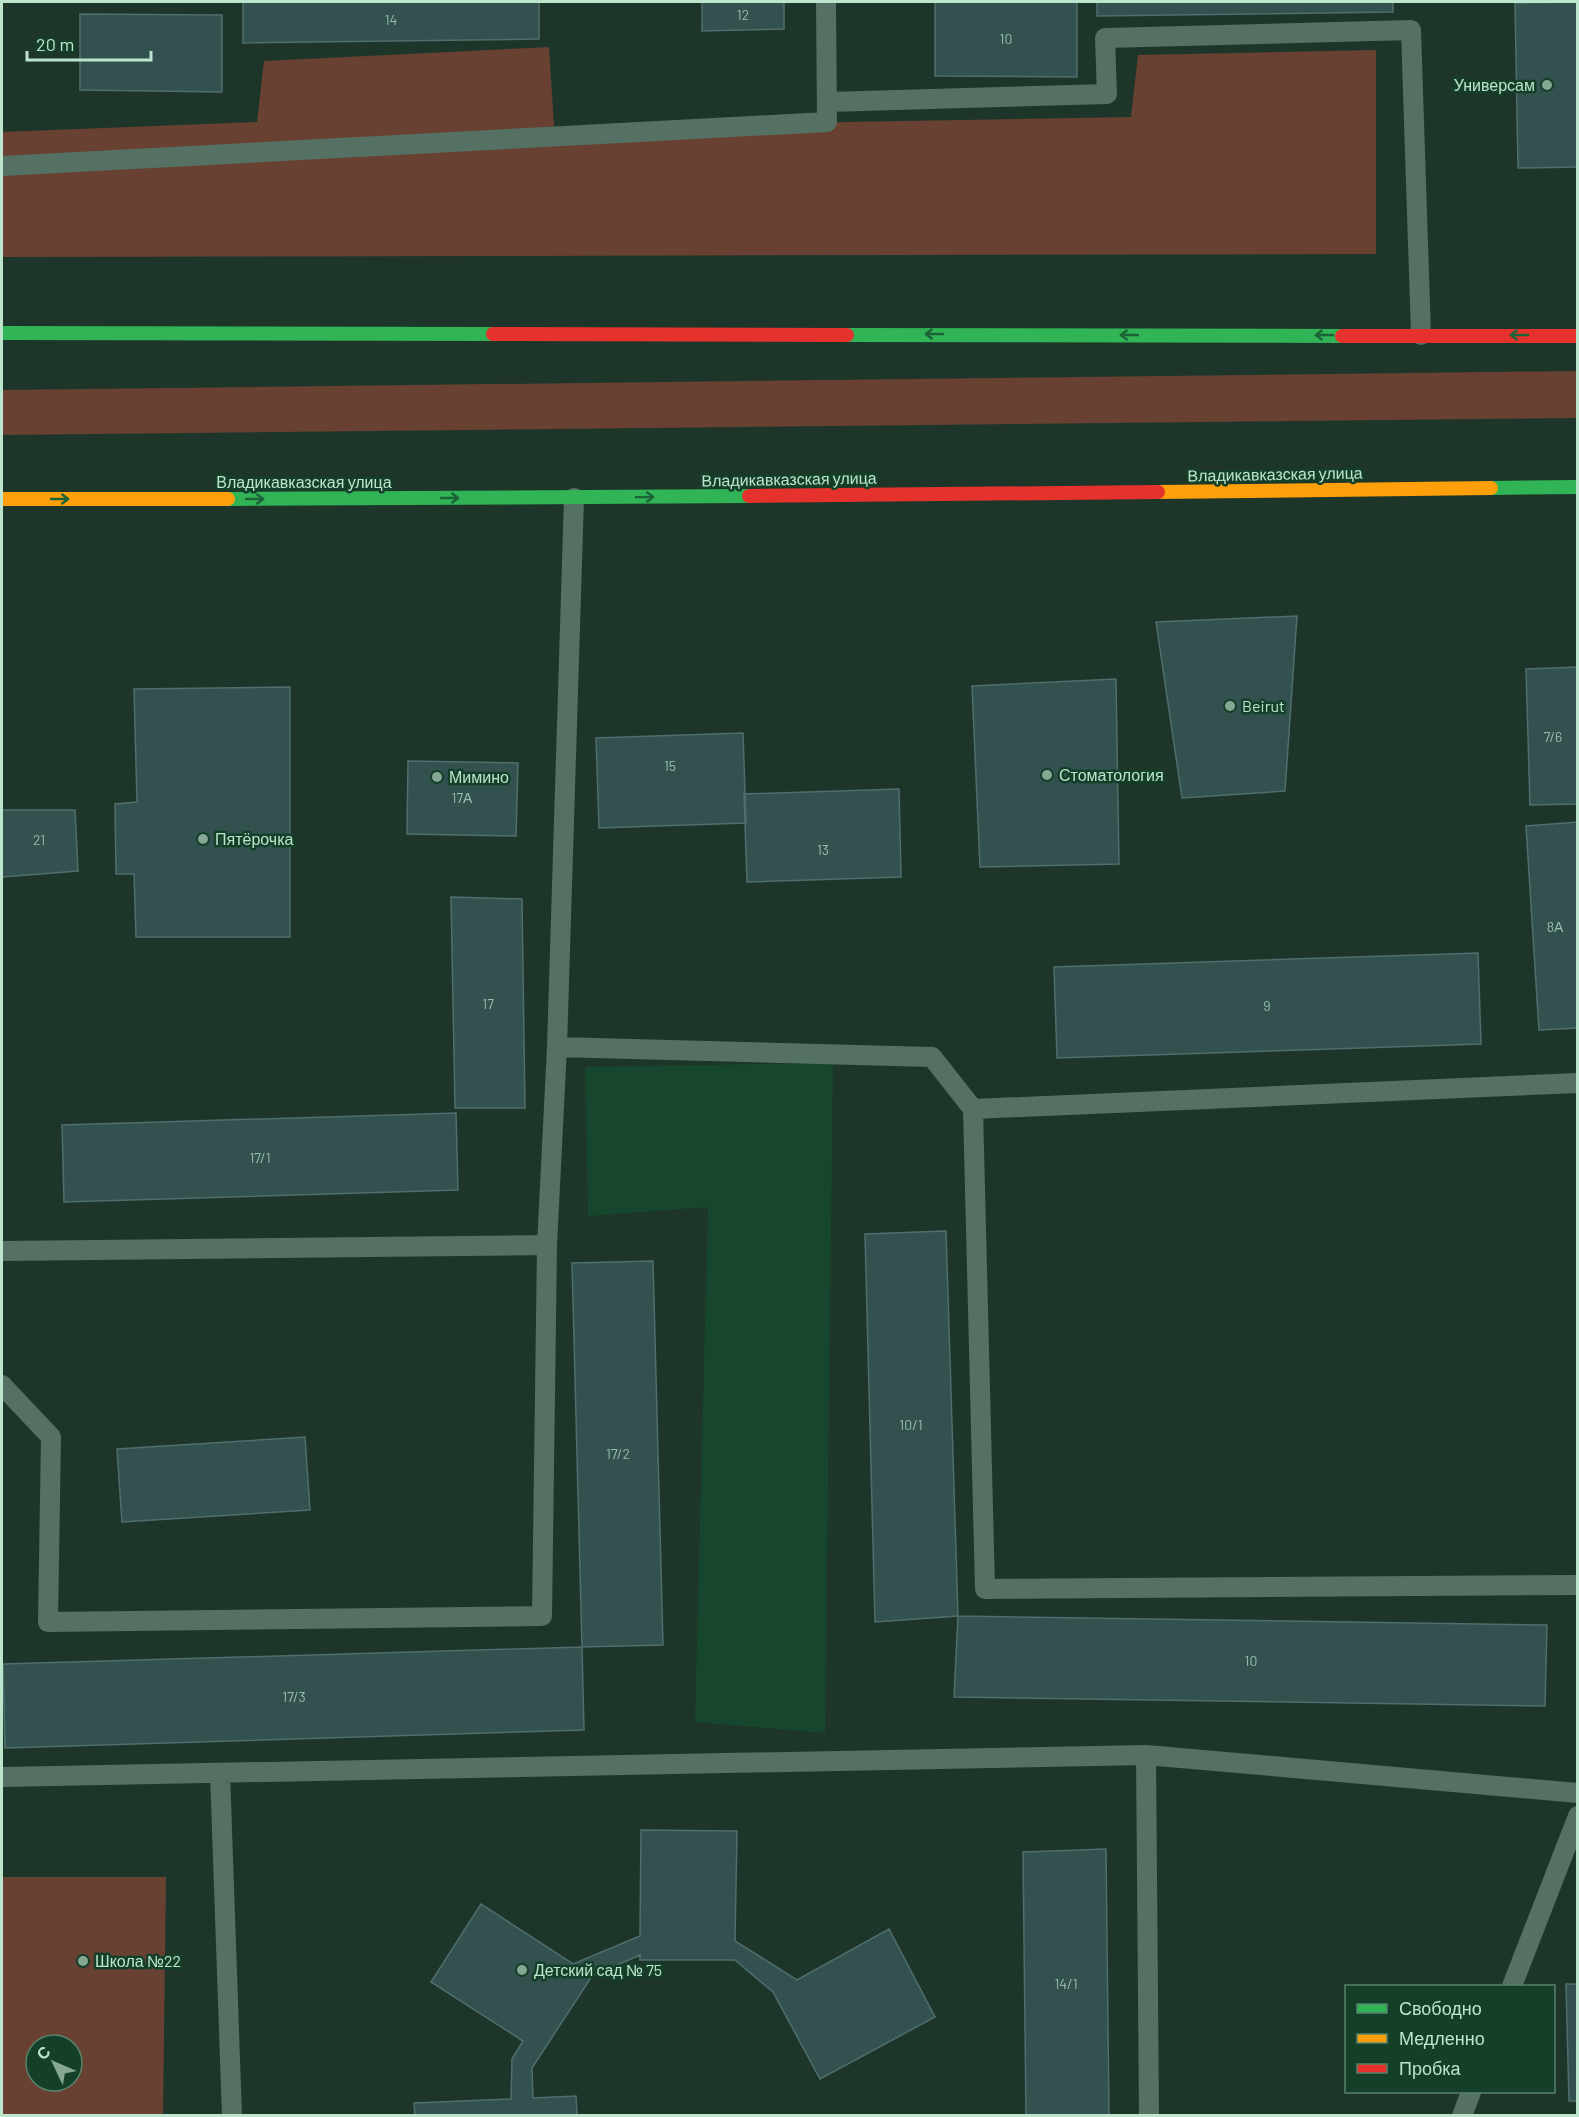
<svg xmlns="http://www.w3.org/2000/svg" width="1579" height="2117" font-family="Barlow,sans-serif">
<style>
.built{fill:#17462f}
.green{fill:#684132;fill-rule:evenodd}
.building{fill:#33514f;stroke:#506e6e;stroke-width:1.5}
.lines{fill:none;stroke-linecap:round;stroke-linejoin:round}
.lane{stroke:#557163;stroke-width:20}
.fast{stroke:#30b455;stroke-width:14}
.slow{stroke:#ff9f0a;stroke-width:14}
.jam{stroke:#e5322d;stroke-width:14}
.oneway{stroke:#1c6337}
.poi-dot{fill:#85a793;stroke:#14402a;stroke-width:2}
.labels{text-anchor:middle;stroke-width:5;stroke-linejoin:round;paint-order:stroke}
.number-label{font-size:14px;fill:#9abfad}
.poi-label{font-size:16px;fill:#bde4cc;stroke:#14402a;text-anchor:start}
.street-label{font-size:16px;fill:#bde4cc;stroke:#14402a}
</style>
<rect width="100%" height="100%" fill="#1e362a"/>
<!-- built -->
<path class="built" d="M 833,1063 L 825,1733 L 695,1722 L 708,1207 L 588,1216 L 585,1067 Z"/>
<!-- green -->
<path class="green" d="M 549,47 L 554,127 L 1131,117 L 1138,55 L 1376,50 L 1376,254 L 2,257 L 2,132 L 257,122 L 264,61 Z
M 1577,371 L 1577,418 L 2,435 L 2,390 Z
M 2,1877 L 166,1877 L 163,2115 L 2,2115 ZM 36,2045 L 72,2045 L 72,2081 L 36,2081 Z"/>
<!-- building -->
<path class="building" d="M 243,2 L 539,2 L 539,39 L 243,43 Z
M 702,2 L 784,2 L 784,29 L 702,31 Z
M 935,2 L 1077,2 L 1077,77 L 935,76 Z
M 1097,2 L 1393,2 L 1393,12 L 1097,16 Z
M 1578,2 L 1578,167 L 1518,168 L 1515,3 Z
M 80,14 L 222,15 L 222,92 L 80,90 Z
M 1297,616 L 1285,791 L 1182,798 L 1156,622 Z
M 1578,667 L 1578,804 L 1530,805 L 1526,669 Z
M 1116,679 L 1119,864 L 980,867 L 972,686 Z
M 290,687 L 290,937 L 136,937 L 134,874 L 116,874 L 115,804 L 137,802 L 134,689 Z
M 743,733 L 746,823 L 599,828 L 596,738 Z
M 408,761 L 518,763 L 516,836 L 407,834 Z
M 899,789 L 901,877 L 747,882 L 744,794 Z
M 2,810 L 75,810 L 78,871 L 2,877 Z
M 1578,822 L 1578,1028 L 1539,1030 L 1526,826 Z
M 451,897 L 522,899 L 525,1108 L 455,1108 Z
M 1478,953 L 1481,1044 L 1057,1058 L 1054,967 Z
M 456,1113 L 458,1190 L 64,1202 L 62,1125 Z
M 946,1231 L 958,1616 L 875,1622 L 865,1234 Z
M 653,1261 L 663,1645 L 582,1647 L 572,1263 Z
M 305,1437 L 310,1510 L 122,1522 L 117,1449 Z
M 958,1616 L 1547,1625 L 1545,1706 L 954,1697 Z
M 582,1647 L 584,1730 L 5,1748 L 3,1664 Z
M 641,1830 L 737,1831 L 735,1941 L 797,1980 L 889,1929 L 935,2017 L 820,2079 L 773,1992 L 735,1960 L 640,1960 L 640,1955 L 592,1976 L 532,2068 L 533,2098 L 576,2096 L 577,2116 L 415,2116 L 414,2103 L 511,2099 L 512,2059 L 523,2041 L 431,1982 L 481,1904 L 573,1964 L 640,1936 Z
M 1106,1849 L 1109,2116 L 1026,2116 L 1023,1852 Z
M 1566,1984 L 1578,1984 L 1578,2101 L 1569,2101 Z"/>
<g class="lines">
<!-- lane -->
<path class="lane" d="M 827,102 L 1107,94 L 1105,38 L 1411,30 L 1421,335
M 2,166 L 827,122 L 826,2
M 574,498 L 557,1047 L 932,1057 L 973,1109 L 1578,1083
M 973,1109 L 985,1589 L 1578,1585
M 2,1251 L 547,1245 L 557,1047
M 2,1385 L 51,1437 L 48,1622 L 542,1616 L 547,1245
M 220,1773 L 232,2116
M 2,1777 L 1146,1755
M 1512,1986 L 1578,1816
M 1149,2116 L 1146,1755 L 1578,1793
M 1462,2116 L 1471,2092"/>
<!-- fast -->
<path class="fast" d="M 2,333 L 493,334
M 847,335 L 1342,336
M 1491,488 L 1578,487
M 228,499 L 749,496"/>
<!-- slow -->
<path class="slow" d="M 1158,492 L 1491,488
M 2,499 L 228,499"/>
<!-- jam -->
<path class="jam" d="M 493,334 L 847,335
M 1342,336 L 1578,336
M 749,496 L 1158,492"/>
</g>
<!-- one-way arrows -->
<defs><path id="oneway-shaft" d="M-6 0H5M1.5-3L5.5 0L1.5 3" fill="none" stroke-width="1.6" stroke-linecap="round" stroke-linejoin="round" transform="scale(1.5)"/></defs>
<g class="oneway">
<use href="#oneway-shaft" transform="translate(934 334) rotate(-180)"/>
<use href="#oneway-shaft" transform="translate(1129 335) rotate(-180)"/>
<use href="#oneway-shaft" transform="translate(1324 335) rotate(-180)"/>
<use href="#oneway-shaft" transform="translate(1519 335) rotate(-180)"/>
<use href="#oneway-shaft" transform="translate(645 497) rotate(-1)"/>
<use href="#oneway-shaft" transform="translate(450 498)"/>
<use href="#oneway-shaft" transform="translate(60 499)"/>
<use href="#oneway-shaft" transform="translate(255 499)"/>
</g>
<!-- markers -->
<g class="poi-dot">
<circle cx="1547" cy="85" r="6"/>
<circle cx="1230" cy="706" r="6"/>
<circle cx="1047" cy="775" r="6"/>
<circle cx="437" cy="777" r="6"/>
<circle cx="203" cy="839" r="6"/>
<circle cx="83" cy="1961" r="6"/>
<circle cx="522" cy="1970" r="6"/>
</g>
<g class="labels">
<!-- number labels -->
<g class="number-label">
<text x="743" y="20">12</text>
<text x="391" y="25">14</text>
<text x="1006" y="44">10</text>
<text x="1553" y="742">7/6</text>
<text x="670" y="771">15</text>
<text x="462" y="803">17А</text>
<text x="39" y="845">21</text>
<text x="823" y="855">13</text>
<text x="1555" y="932">8А</text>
<text x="488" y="1009">17</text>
<text x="1267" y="1011">9</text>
<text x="260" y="1163">17/1</text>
<text x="911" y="1430">10/1</text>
<text x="618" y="1459">17/2</text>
<text x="1251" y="1666">10</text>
<text x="294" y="1702">17/3</text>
<text x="1066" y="1989">14/1</text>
</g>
<!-- poi labels -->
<g class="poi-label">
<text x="1535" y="91" text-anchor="end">Универсам</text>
<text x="1242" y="712">Beirut</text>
<text x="1059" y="781">Стоматология</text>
<text x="449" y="783">Мимино</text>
<text x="215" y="845">Пятёрочка</text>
<text x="95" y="1967">Школа №22</text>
<text x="534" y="1976">Детский сад № 75</text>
</g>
<!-- street labels -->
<g class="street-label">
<text transform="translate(1275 474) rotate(-1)" y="6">Владикавказская улица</text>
<text transform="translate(789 479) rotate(-1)" y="6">Владикавказская улица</text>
<text x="304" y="488">Владикавказская улица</text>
</g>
</g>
<!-- border -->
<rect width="1579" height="2117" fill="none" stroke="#bde4cc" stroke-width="6"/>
<!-- legend -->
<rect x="1345" y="1985" width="210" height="108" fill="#14402a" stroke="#58826b" stroke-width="1.5"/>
<rect x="1357" y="2004" width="30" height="9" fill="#30b455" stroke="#58826b" stroke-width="1.5"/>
<text x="1399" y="2015" font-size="18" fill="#bde4cc">Свободно</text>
<rect x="1357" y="2034" width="30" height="9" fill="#ff9f0a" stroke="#58826b" stroke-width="1.5"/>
<text x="1399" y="2045" font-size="18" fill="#bde4cc">Медленно</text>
<rect x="1357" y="2064" width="30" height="9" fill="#e5322d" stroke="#58826b" stroke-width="1.5"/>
<text x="1399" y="2075" font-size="18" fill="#bde4cc">Пробка</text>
<!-- north arrow -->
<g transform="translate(54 2063) rotate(314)"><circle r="28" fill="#14402a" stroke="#58826b" stroke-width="1.5"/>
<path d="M0-4.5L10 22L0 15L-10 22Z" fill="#85a793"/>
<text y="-9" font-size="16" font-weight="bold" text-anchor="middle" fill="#bde4cc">С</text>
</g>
<!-- scale -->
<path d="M27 51v9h124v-9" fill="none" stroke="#bde4cc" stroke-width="3"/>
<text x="36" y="51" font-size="18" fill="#bde4cc" stroke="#14402a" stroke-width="4.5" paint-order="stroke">20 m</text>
</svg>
